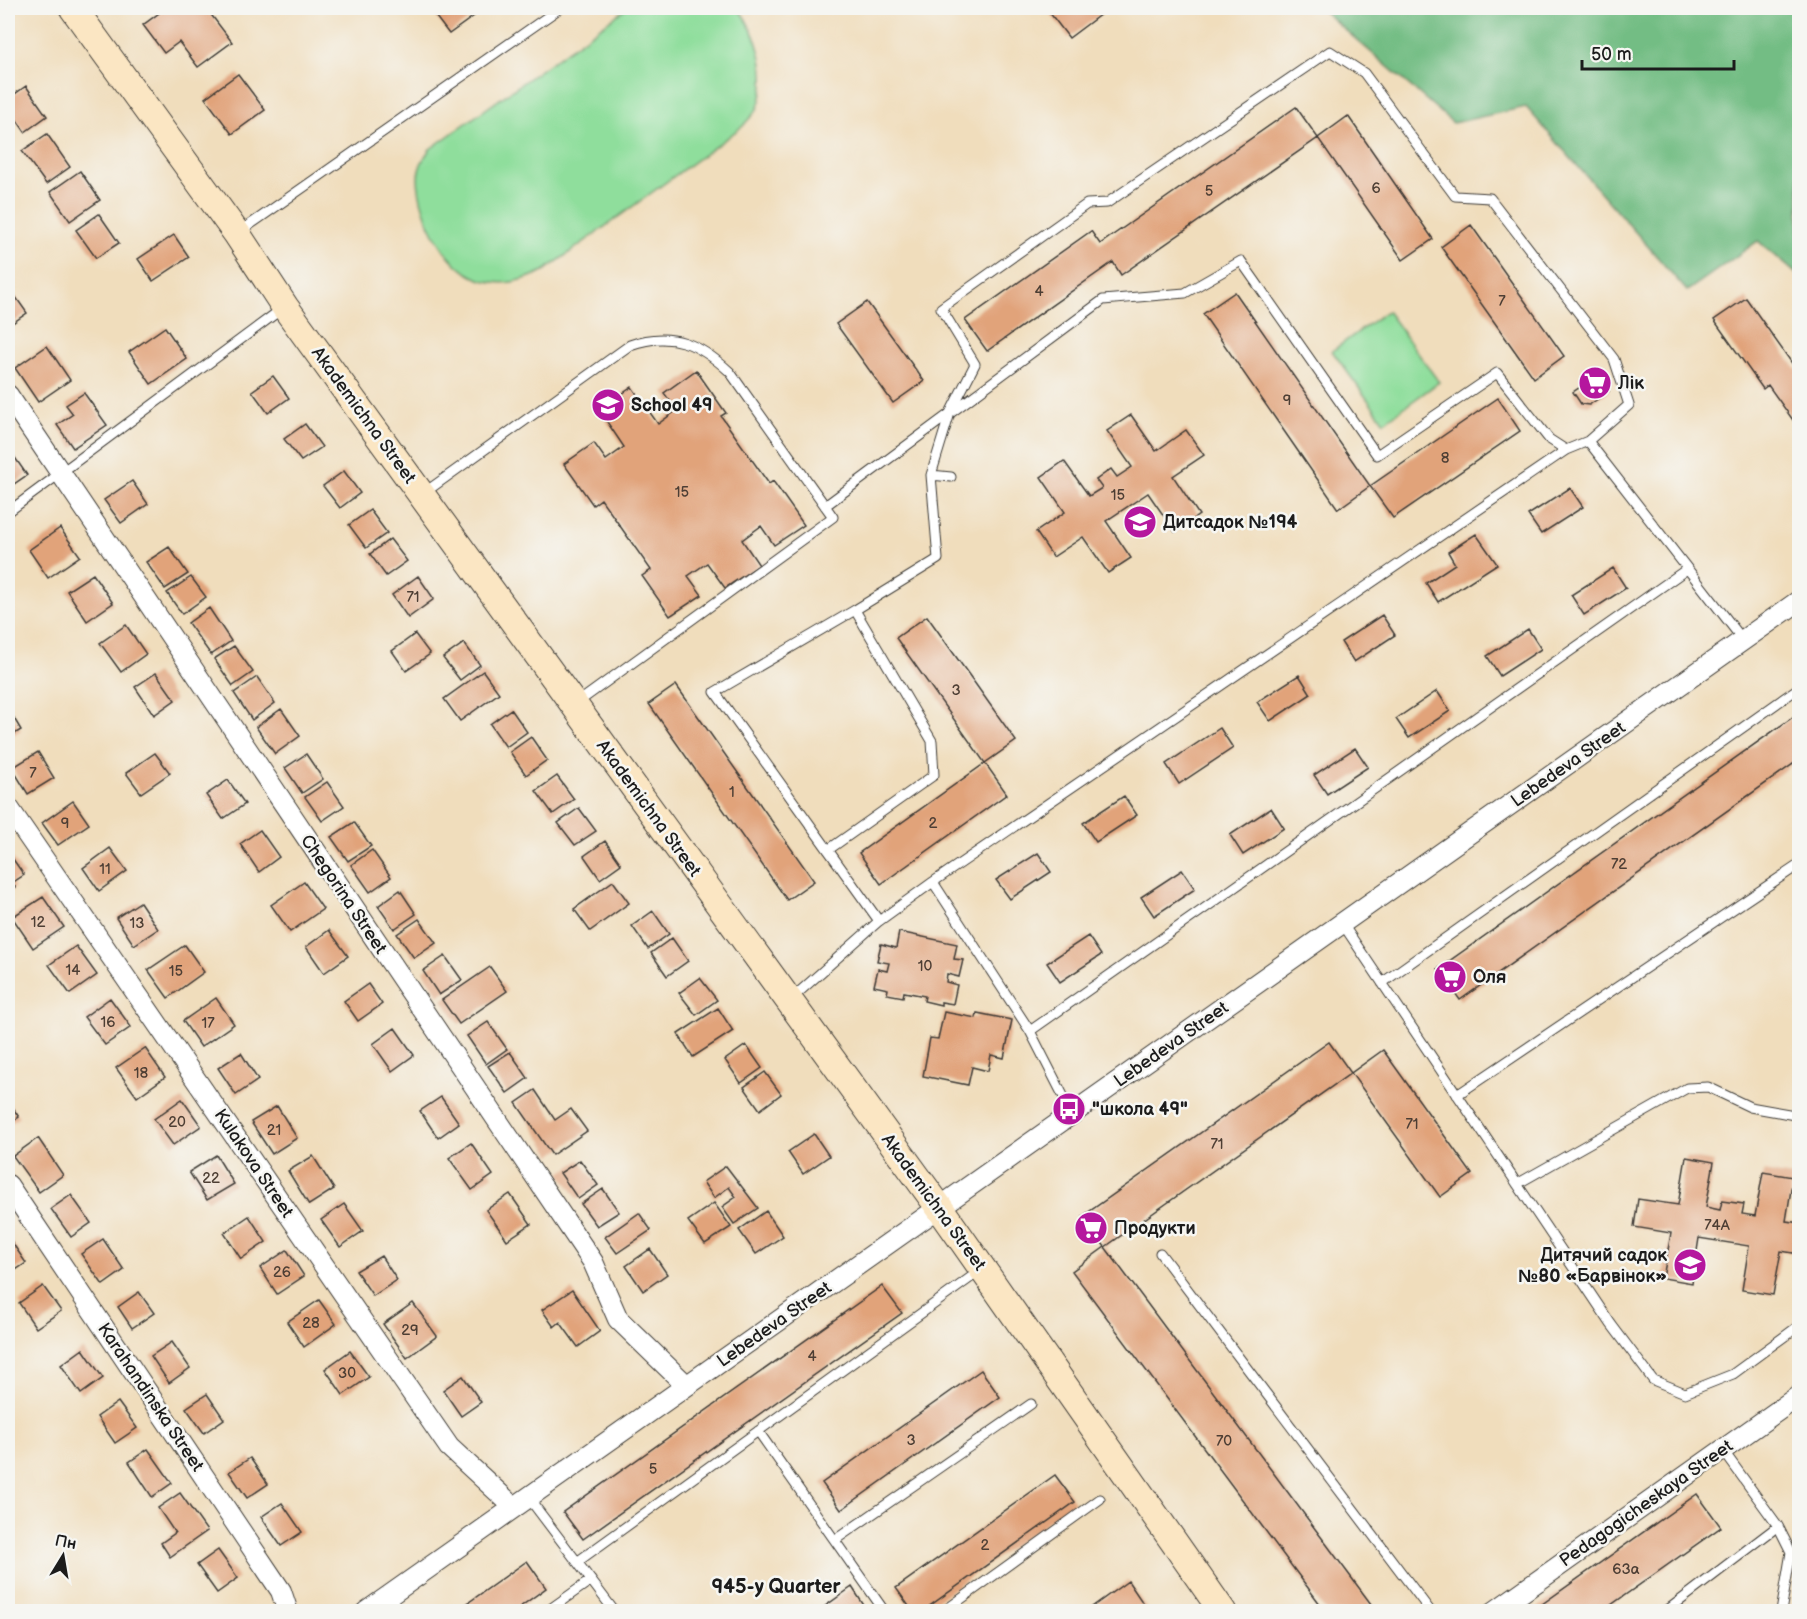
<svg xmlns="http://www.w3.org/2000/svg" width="1807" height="1619" font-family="'Balsamiq Sans',sans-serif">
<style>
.green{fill:#8fde9c;stroke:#567d5c;stroke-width:1.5}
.forest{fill:#73bd84;stroke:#486c50;stroke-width:1.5}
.building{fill:#e1a37a}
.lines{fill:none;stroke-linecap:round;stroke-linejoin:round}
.lane-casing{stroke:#3c3934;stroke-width:11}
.street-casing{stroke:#3c3934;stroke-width:22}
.secondary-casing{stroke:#3c3934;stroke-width:29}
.lane{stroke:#fff;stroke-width:9}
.street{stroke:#fff;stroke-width:20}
.secondary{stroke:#fbe6c3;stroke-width:27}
.labels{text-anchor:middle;stroke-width:5;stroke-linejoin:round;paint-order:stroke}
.number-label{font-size:15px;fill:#4d3e34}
.poi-label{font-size:18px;font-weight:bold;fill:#1c1c1c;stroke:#f6f6f2;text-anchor:start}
.street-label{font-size:18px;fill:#1c1c1c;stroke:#f6f6f2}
.neighbourhood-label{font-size:20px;font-weight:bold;fill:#1c1c1c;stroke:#f6f6f2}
</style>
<rect width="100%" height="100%" fill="#f6f6f2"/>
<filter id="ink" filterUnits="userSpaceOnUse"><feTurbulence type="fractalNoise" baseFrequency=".0167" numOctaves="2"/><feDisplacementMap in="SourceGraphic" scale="12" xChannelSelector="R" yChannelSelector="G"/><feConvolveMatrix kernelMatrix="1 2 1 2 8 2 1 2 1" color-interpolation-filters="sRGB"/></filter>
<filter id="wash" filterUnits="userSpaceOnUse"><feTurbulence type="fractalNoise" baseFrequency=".008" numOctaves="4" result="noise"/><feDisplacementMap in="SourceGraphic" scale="24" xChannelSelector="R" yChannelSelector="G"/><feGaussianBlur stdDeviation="1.35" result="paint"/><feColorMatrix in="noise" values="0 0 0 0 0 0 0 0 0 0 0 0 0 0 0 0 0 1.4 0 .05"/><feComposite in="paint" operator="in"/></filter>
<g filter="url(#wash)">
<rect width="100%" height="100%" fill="#f0ddbc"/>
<!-- green -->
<path class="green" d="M 627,8 L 738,8 C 758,34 771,75 758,107 C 755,114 747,120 743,126 L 544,271 C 525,280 507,286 486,281 C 447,272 419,216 418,178 C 418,167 424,157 430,149 Z
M 1387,311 L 1439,382 L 1384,422 L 1332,351 Z"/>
<!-- forest -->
<path class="forest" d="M 1314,8 L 1799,8 L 1799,276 L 1758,241 L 1687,291 L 1526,107 L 1453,123 L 1322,10 Z"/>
<g id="blocks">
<!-- building -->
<path class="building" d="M 166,8 L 206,8 L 232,42 L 198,67 L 179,42 L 164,53 L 143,25 Z
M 429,8 L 485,8 L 449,34 Z
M 1046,8 L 1109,8 L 1069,38 Z
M 238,74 L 265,110 L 232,134 L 205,98 Z
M 26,86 L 47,116 L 25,132 L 8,107 L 8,99 Z
M 1296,107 L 1318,138 L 1121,275 L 1113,262 L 987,351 L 965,320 L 1091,231 L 1100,244 Z
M 1348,116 L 1433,239 L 1403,260 L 1318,138 Z
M 47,134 L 70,167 L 46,184 L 22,151 Z
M 80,171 L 100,200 L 70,221 L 50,192 Z
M 99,214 L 119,243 L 96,258 L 76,230 Z
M 1471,225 L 1564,356 L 1534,378 L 1441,247 Z
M 174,235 L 189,257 L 153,281 L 138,259 Z
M 8,286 L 27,313 L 8,326 Z
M 1235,292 L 1370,486 L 1498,398 L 1520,431 L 1393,518 L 1370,486 L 1338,509 L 1203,314 Z
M 1746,298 L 1796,369 L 1800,366 L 1800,430 L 1768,385 L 1763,389 L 1714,320 Z
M 867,302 L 924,381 L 893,403 L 836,324 Z
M 165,327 L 187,359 L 151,384 L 129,352 Z
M 47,346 L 70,380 L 38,402 L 15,368 Z
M 696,370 L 726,413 L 721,416 L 769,484 L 773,481 L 804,525 L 774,545 L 761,526 L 742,540 L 759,565 L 725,588 L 707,563 L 688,576 L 702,595 L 670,616 L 642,576 L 651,570 L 601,499 L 593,505 L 564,464 L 594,443 L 606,460 L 624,447 L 599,410 L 632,387 L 658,424 L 677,410 L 664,393 Z
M 1598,375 L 1609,391 L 1589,405 L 1581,404 L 1573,392 Z
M 273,376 L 289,398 L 268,413 L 252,391 Z
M 84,393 L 107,425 L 73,448 L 57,425 L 73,414 L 66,405 Z
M 1131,415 L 1156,451 L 1186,430 L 1204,455 L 1173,476 L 1199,515 L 1175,532 L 1148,493 L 1106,521 L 1131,558 L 1108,573 L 1083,537 L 1053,557 L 1036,532 L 1065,512 L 1041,477 L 1064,461 L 1089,496 L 1102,488 L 1096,480 L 1111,469 L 1117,477 L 1132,467 L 1107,431 Z
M 305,424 L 322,447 L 301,461 L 284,439 Z
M 11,452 L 27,475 L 8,488 L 8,454 Z
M 344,471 L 360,493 L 340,508 L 323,486 Z
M 132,481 L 148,504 L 121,523 L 104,500 Z
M 1570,488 L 1583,507 L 1541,534 L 1528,515 Z
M 370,510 L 387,533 L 366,548 L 349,525 Z
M 60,528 L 80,556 L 48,578 L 29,550 Z
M 1476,534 L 1497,564 L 1438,602 L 1426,583 L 1455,564 L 1448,552 Z
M 390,539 L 407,561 L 386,576 L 370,554 Z
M 169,547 L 188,574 L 165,589 L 146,562 Z
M 1613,568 L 1626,588 L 1584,615 L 1571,595 Z
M 93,574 L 113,603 L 87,621 L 67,591 Z
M 418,576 L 434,599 L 408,618 L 392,595 Z
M 191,577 L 206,597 L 182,614 L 167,593 Z
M 209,608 L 231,641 L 211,655 L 188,623 Z
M 1382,615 L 1395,635 L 1354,662 L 1341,642 Z
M 927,616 L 1016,741 L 985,763 L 1007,794 L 881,884 L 859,853 L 985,763 L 896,638 Z
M 126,625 L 146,654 L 121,672 L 100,643 Z
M 1528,629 L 1541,649 L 1500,676 L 1487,656 Z
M 415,634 L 430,654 L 406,671 L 392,651 Z
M 464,643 L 480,665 L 460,680 L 443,658 Z
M 234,646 L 253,672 L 233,686 L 214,659 Z
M 483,671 L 499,693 L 460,721 L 444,699 Z
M 156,673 L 175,700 L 154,715 L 135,687 Z
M 1299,675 L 1311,694 L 1270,721 L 1257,702 Z
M 257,677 L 275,703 L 252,720 L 234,693 Z
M 676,685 L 814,881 L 787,900 L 649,704 Z
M 1437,691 L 1450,711 L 1409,738 L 1396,719 Z
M 8,708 L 21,730 L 8,738 Z
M 281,709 L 300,736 L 275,754 L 256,727 Z
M 511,709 L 527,732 L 506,747 L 490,724 Z
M 1800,712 L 1800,759 L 1460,1000 L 1438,969 Z
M 1220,728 L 1233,748 L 1179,784 L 1166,764 Z
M 531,737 L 547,760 L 526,775 L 510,752 Z
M 1355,748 L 1368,767 L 1327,794 L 1314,775 Z
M 38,752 L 54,778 L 28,794 L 12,768 Z
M 155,753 L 170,773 L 141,793 L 126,773 Z
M 306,754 L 323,779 L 302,793 L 285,768 Z
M 557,776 L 574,799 L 553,814 L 536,791 Z
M 228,780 L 245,804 L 223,819 L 206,795 Z
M 327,782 L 344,806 L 322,821 L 305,797 Z
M 1124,796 L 1137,815 L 1096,842 L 1083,823 Z
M 73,801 L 89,824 L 58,845 L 42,823 Z
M 579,808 L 596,831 L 575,845 L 558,823 Z
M 1271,808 L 1284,828 L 1243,855 L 1230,835 Z
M 354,822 L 371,846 L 348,861 L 331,837 Z
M 260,830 L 279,857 L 259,872 L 240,844 Z
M 605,841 L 621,864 L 600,879 L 584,856 Z
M 110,848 L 127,871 L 99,891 L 83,868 Z
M 372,850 L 391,877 L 370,892 L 351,865 Z
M 8,852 L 24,875 L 12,883 L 15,887 L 8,893 Z
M 1038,853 L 1051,872 L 1010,899 L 996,880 Z
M 1182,870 L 1195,889 L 1154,916 L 1141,897 Z
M 613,881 L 629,903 L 590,931 L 574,909 Z
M 304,882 L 323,909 L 290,932 L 271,905 Z
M 400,890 L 416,914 L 394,929 L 378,906 Z
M 43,897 L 64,927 L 33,948 L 12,917 Z
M 140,902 L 158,929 L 134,945 L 116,918 Z
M 653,911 L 669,934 L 648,949 L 632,926 Z
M 419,919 L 436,943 L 414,958 L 397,934 Z
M 329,930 L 348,956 L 324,973 L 306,947 Z
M 899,932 L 957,944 L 954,959 L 963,960 L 959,977 L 947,974 L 946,982 L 957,985 L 953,1004 L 941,1002 L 941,1005 L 924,1001 L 925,996 L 904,992 L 903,997 L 887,994 L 888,989 L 874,986 L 878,969 L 887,971 L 889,963 L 877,961 L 881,944 L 896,948 Z
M 1088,936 L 1101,955 L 1060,982 L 1047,963 Z
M 672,938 L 688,961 L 667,976 L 651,953 Z
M 185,945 L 204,972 L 168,998 L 148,970 Z
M 76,946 L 97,975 L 70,994 L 49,965 Z
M 445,956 L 462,980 L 439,995 L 423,971 Z
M 490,967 L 507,991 L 459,1024 L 442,1000 Z
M 700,978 L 717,1000 L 696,1015 L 679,993 Z
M 368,984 L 382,1004 L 358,1021 L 344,1001 Z
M 110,998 L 131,1027 L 105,1045 L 84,1017 Z
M 216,998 L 234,1024 L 201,1047 L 183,1021 Z
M 718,1008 L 733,1031 L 693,1057 L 678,1034 Z
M 944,1012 L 976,1018 L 977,1013 L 1012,1020 L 1004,1058 L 991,1055 L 988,1071 L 972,1067 L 968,1085 L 923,1076 L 930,1038 L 938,1039 Z
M 488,1022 L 507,1049 L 486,1064 L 467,1036 Z
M 395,1028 L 414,1055 L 392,1071 L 373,1044 Z
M 1329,1042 L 1351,1073 L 1105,1247 L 1083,1216 Z
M 746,1045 L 762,1068 L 741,1083 L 725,1060 Z
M 145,1048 L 165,1077 L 137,1097 L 116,1068 Z
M 1383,1050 L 1472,1174 L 1440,1197 L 1351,1073 Z
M 510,1052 L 528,1078 L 507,1093 L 488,1066 Z
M 241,1053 L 258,1080 L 236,1095 L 218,1068 Z
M 765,1072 L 781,1094 L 760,1110 L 744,1087 Z
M 535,1090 L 555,1120 L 571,1109 L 587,1131 L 552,1155 L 516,1103 Z
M 441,1097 L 459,1123 L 438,1138 L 420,1111 Z
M 182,1099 L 201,1126 L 173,1145 L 154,1119 Z
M 8,1101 L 19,1117 L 8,1125 Z
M 277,1106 L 297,1138 L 272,1154 L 251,1122 Z
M 814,1134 L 829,1156 L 803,1174 L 788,1152 Z
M 38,1138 L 63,1175 L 39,1192 L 13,1156 Z
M 471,1143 L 493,1175 L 472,1190 L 449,1158 Z
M 216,1155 L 234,1184 L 207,1200 L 189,1172 Z
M 313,1156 L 334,1189 L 309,1205 L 288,1171 Z
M 1686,1157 L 1714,1162 L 1706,1207 L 1720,1210 L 1722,1201 L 1744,1204 L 1742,1214 L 1755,1216 L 1763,1172 L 1793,1177 L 1786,1221 L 1800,1223 L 1800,1254 L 1781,1251 L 1773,1295 L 1742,1290 L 1749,1246 L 1699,1238 L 1692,1283 L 1663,1278 L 1671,1233 L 1634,1227 L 1638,1199 L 1678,1205 Z
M 580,1160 L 598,1185 L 578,1199 L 560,1173 Z
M 726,1166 L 758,1208 L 734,1224 L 722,1207 L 736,1197 L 729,1187 L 714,1198 L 703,1182 Z
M 603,1189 L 619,1212 L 597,1226 L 581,1204 Z
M 510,1194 L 531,1224 L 507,1240 L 486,1210 Z
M 71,1195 L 91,1223 L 71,1237 L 51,1209 Z
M 714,1203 L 731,1227 L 705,1244 L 688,1221 Z
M 344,1204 L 363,1231 L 340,1247 L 321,1220 Z
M 766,1211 L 783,1236 L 756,1254 L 739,1230 Z
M 639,1213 L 651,1230 L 617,1253 L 605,1237 Z
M 249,1216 L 266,1242 L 241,1259 L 224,1233 Z
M 9,1238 L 26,1263 L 8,1275 L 8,1239 Z
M 103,1239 L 124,1270 L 103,1285 L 81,1254 Z
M 1105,1247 L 1377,1612 L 1326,1612 L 1072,1271 Z
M 650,1249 L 667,1274 L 643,1291 L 626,1266 Z
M 287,1250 L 304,1276 L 277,1294 L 260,1268 Z
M 381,1256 L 397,1280 L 373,1296 L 356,1271 Z
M 43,1286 L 61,1311 L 36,1328 L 19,1303 Z
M 882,1286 L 902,1313 L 583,1539 L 563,1512 Z
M 572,1290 L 600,1331 L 578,1347 L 560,1322 L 554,1327 L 542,1310 Z
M 139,1292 L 154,1313 L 132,1328 L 118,1307 Z
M 319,1300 L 336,1324 L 304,1347 L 287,1322 Z
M 413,1303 L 437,1336 L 407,1358 L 383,1324 Z
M 172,1342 L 190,1368 L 169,1383 L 151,1356 Z
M 83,1349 L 103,1378 L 81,1394 L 61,1365 Z
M 350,1351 L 369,1377 L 343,1395 L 325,1369 Z
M 981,1370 L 1000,1397 L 841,1510 L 822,1483 Z
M 463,1376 L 481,1402 L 461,1416 L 443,1390 Z
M 207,1394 L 224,1419 L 204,1433 L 186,1408 Z
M 118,1402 L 137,1428 L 115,1443 L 97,1417 Z
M 148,1449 L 172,1483 L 152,1497 L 129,1462 Z
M 250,1458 L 268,1484 L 247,1498 L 229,1472 Z
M 1055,1475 L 1075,1502 L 921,1612 L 913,1612 L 896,1588 Z
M 180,1493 L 207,1531 L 170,1557 L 161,1543 L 175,1533 L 158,1508 Z
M 1697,1494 L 1721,1527 L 1601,1612 L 1531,1612 Z
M 282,1503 L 302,1532 L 281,1546 L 261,1517 Z
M 218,1550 L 238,1578 L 217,1593 L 197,1565 Z
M 527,1561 L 546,1588 L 513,1612 L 455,1612 Z
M 1128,1581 L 1147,1609 L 1143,1612 L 1085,1612 Z
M 852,1587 L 867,1610 L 817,1612 Z"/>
</g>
</g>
<g filter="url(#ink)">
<use href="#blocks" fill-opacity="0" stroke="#3c3934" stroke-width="1.5"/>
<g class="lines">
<defs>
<path id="lane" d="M 238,233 L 560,8
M 931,475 L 951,477
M 424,493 L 630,345 C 671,330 700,344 730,372 L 833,517 L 577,703
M 825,506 L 1103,300 L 1185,293 L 1241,261 L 1377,455 L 1497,373 L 1549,439 L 1566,450 L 1588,441 L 1743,640
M 8,512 L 283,308
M 855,610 L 938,559 L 931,475 L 950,413 L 975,364 L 941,308 L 1087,204 L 1107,203 L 1330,51 L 1364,73 L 1455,196 L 1490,198 L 1614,359 L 1629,405 L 1588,441
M 933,882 L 1566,450
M 879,921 L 933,882 L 1030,1031 L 1072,1113
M 1342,923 L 1611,1324 L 1653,1380 L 1685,1393 L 1733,1374 L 1800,1325
M 1382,983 L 1800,687
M 790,1000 L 879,921 L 715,692 L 855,610 L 932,741 L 934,775 L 828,850
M 1030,1031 L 1687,569
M 1457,1095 L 1800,864
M 1517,1184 L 1687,1088 L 1708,1087 L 1750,1107 L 1800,1116
M 1160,1253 L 1431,1612
M 758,1431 L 885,1612
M 1722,1449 L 1778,1526 L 1791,1552 L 1781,1612
M 528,1497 L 615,1612
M 835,1540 L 1031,1404
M 577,1562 L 981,1270
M 546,1612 L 591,1580
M 943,1612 L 1100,1499
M 1665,1612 L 1778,1526"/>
<path id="street" d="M 8,395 L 593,1262 L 618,1319 L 686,1385
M 8,807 L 449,1447 L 514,1507
M 8,1185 L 281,1591 L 288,1612
M 366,1612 L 1800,600
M 1494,1612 L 1800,1395"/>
<path id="secondary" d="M 73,8 L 237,234 L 285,307 L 939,1207 L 1223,1612"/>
</defs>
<!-- lane casing -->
<use href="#lane" class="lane-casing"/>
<!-- street casing -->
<use href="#street" class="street-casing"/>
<!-- secondary casing -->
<use href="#secondary" class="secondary-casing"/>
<!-- lane -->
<use href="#lane" class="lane"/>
<!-- street -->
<use href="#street" class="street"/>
<!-- secondary -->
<use href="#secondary" class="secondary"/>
</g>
</g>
<!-- icons -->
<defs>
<symbol id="supermarket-disc" viewBox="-11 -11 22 22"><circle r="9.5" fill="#b5179e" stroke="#f6f6f2"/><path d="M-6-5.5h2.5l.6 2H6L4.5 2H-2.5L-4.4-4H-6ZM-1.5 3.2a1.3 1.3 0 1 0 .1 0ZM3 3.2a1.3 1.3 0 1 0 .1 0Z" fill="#fff"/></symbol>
<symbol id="school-disc" viewBox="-11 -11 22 22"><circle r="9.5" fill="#b5179e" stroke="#f6f6f2"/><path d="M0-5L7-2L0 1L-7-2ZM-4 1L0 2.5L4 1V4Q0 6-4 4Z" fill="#fff"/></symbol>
<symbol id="bus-disc" viewBox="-11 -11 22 22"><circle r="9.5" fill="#b5179e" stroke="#f6f6f2"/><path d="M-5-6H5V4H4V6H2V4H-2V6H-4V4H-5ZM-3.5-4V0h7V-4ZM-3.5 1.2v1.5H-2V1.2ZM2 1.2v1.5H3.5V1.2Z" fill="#fff"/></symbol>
</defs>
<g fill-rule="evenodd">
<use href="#supermarket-disc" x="1576" y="364" width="38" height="38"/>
<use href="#school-disc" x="589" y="386" width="38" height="38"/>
<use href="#school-disc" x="1121" y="503" width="38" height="38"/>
<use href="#supermarket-disc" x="1431" y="958" width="38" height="38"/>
<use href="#bus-disc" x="1050" y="1090" width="38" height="38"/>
<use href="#supermarket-disc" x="1072" y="1209" width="38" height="38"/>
<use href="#school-disc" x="1671" y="1246" width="38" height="38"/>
</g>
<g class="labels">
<!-- number labels -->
<g class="number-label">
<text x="1376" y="193">6</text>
<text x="1209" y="196">5</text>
<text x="1039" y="296">4</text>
<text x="1502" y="306">7</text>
<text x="1287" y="405">9</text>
<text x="1445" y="463">8</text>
<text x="682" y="497">15</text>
<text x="1118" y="500">15</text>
<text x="413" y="602">71</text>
<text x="956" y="695">3</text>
<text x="33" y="778">7</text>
<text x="732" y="797">1</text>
<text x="65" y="828">9</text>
<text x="933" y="828">2</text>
<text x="1619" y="869">72</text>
<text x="105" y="874">11</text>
<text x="38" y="927">12</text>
<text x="137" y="928">13</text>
<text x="925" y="971">10</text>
<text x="73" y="975">14</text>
<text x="176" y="976">15</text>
<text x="108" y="1027">16</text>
<text x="208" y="1028">17</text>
<text x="141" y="1078">18</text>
<text x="177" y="1127">20</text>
<text x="1412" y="1129">71</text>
<text x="274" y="1135">21</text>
<text x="1217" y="1149">71</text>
<text x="211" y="1183">22</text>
<text x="1717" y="1230">74А</text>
<text x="282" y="1277">26</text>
<text x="311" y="1328">28</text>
<text x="410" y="1335">29</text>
<text x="812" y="1361">4</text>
<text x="347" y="1378">30</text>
<text x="911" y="1445">3</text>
<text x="1224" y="1446">70</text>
<text x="653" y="1474">5</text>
<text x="985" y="1550">2</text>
<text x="1626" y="1574">63а</text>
</g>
<!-- poi labels -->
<g class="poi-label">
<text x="1618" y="389">Лік</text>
<text x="631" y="411">School 49</text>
<text x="1163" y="528">Дитсадок №194</text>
<text x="1473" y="983">Оля</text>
<text x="1092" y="1115">"школа 49"</text>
<text x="1114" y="1234">Продукти</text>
<text x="1667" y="1261" text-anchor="end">Дитячий садок<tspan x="1667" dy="21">№80 «Барвінок»</tspan></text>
</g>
<!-- street labels -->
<g class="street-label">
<text transform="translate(364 415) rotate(54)" y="6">Akademichna Street</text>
<text transform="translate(1568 764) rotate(-35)" y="6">Lebedeva Street</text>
<text transform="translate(649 808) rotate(54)" y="6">Akademichna Street</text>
<text transform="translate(344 894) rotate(56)" y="6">Chegorina Street</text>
<text transform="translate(1171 1044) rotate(-35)" y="6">Lebedeva Street</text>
<text transform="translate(254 1163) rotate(56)" y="6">Kulakova Street</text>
<text transform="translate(934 1202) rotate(54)" y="6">Akademichna Street</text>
<text transform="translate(774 1324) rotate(-35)" y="6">Lebedeva Street</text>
<text transform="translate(151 1397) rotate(56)" y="6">Karahandinska Street</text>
<text transform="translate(1646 1503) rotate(-35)" y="6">Pedagogicheskaya Street</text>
</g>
<!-- neighbourhood labels -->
<g class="neighbourhood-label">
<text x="776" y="1593">945-y Quarter</text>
</g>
</g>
<!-- margin -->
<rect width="1807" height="1619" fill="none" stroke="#f6f6f2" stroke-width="30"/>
<!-- north arrow -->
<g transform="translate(63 1556) rotate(11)" stroke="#f6f6f2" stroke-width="4.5" paint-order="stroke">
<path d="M0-4.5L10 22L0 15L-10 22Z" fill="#1c1c1c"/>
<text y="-9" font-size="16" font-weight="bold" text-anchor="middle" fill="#1c1c1c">Пн</text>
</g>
<!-- scale -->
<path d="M1582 60v9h152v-9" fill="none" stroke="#1c1c1c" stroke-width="3"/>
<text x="1591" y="60" font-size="18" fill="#1c1c1c" stroke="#f6f6f2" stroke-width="4.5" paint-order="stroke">50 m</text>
</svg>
